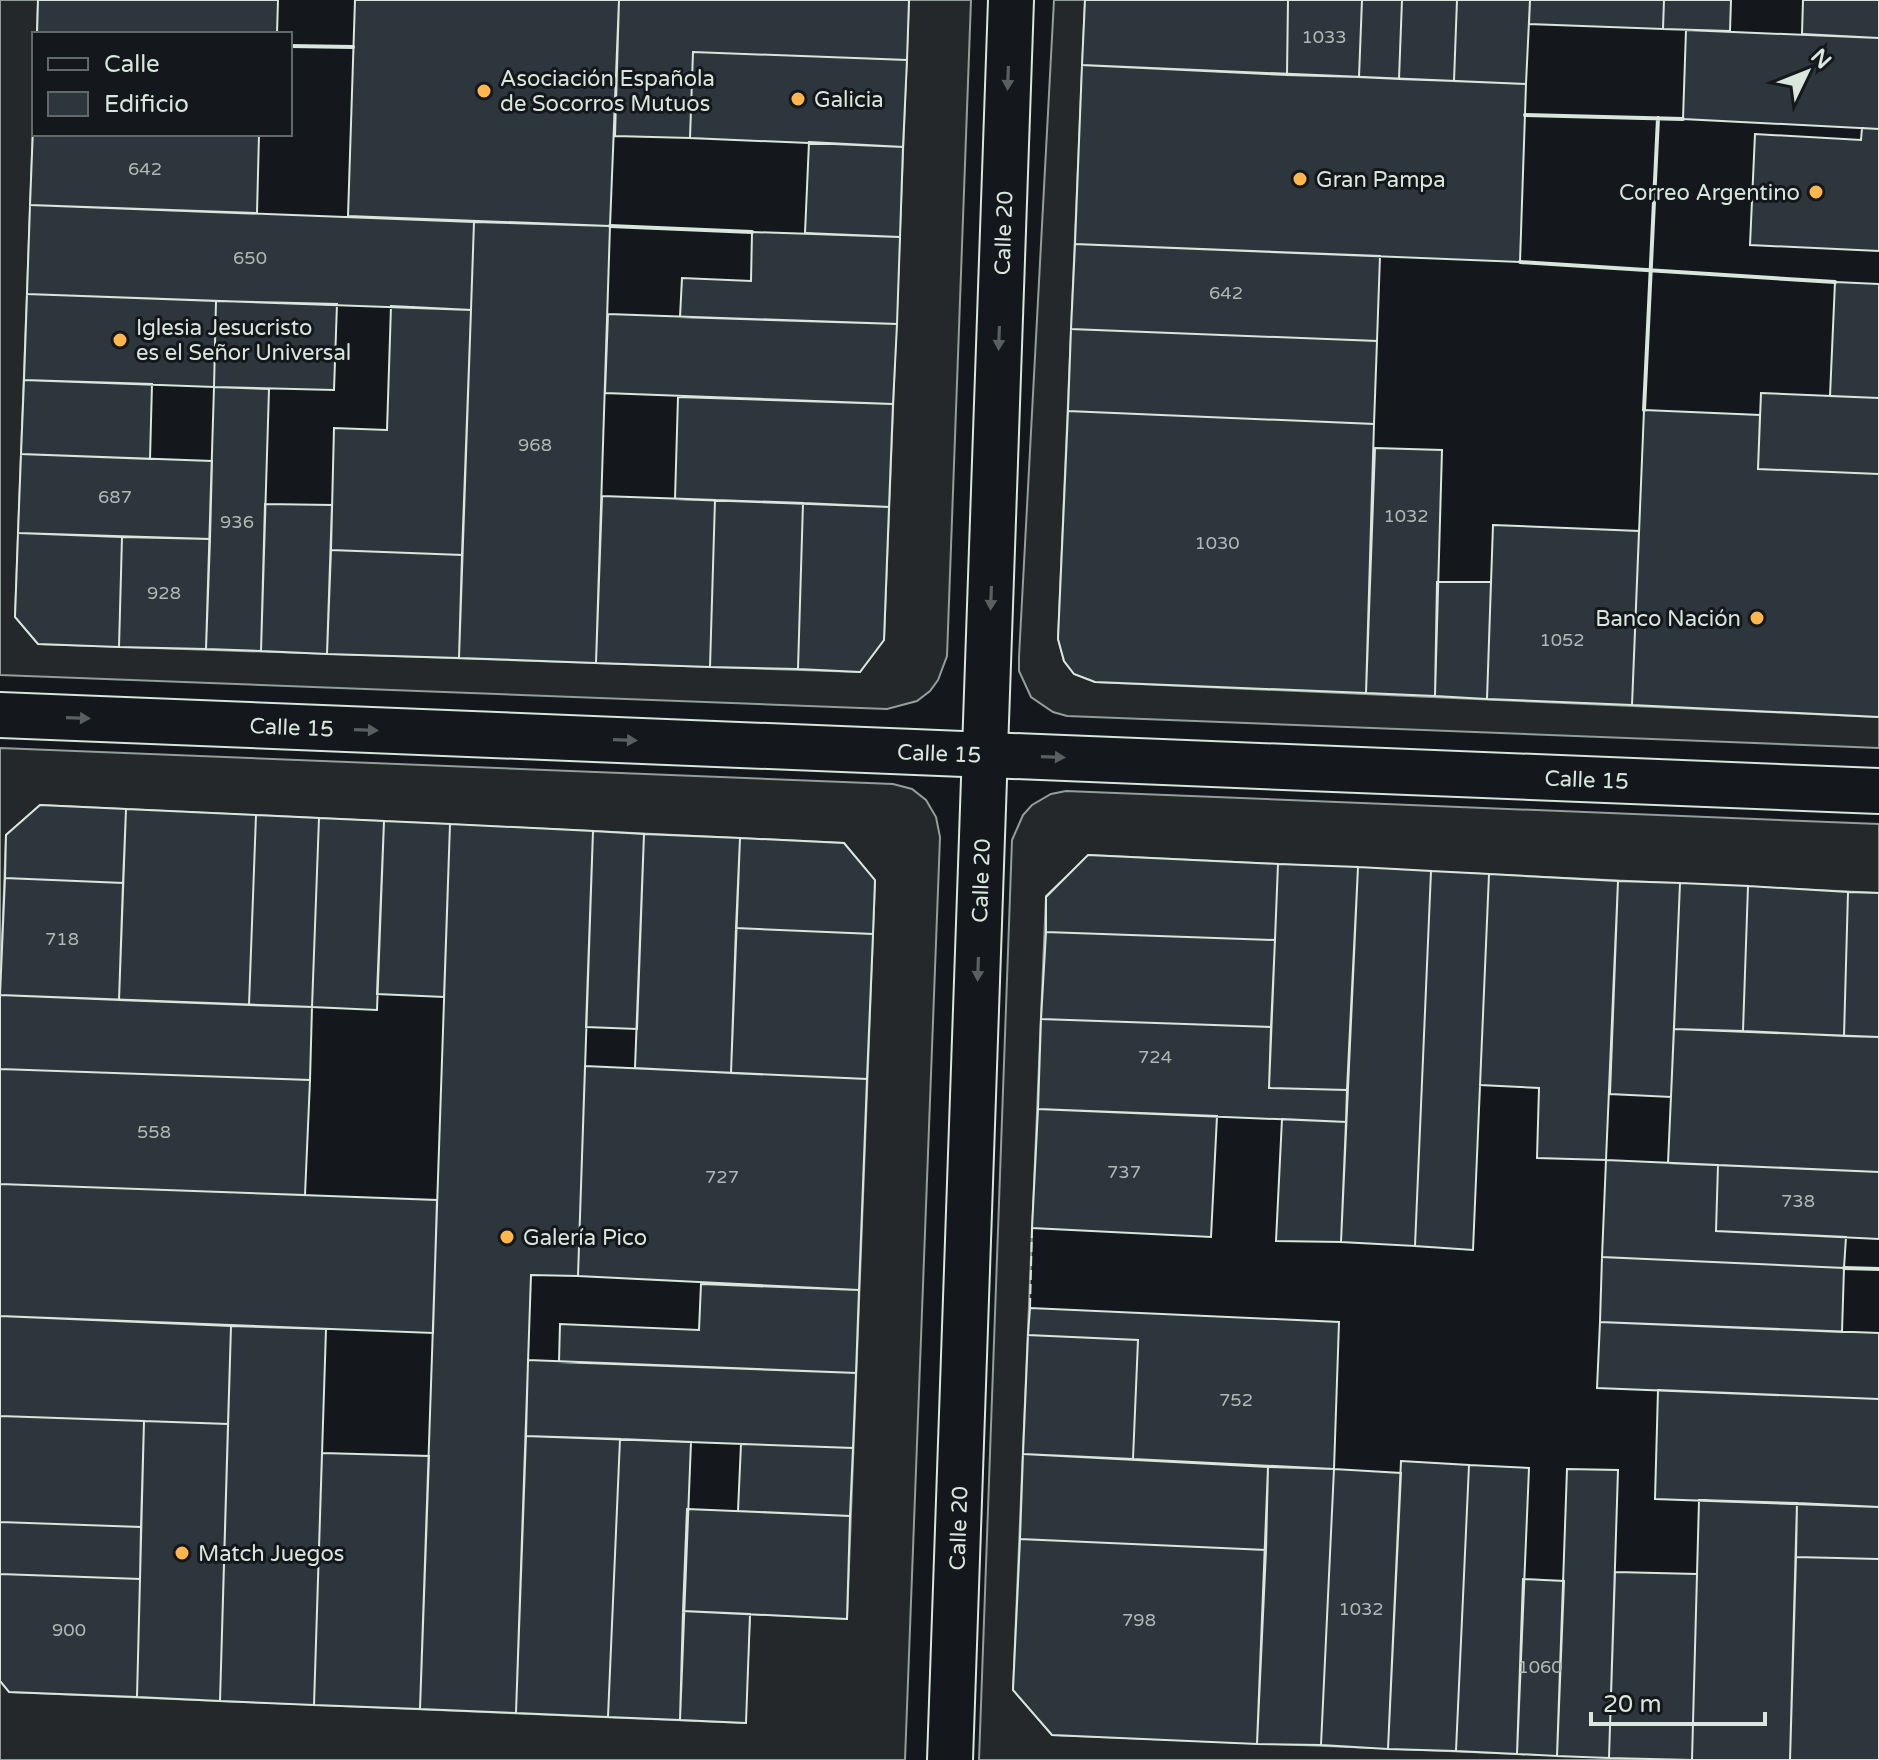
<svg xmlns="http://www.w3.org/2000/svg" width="1879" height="1760" font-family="'Varela Round',sans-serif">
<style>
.parking{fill:#24282b;stroke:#939e99;stroke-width:2}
.building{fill:#2c363c;stroke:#d8e6dc;stroke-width:2}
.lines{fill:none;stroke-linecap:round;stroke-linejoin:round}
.minor-casing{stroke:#d8e6dc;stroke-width:48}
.minor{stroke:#14181c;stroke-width:44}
.fence{stroke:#d8e6dc;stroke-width:2;stroke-dasharray:10 4;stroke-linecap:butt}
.wall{stroke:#d8e6dc;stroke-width:4}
.oneway{fill:#59605f}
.poi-dot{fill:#ffb74d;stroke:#14181c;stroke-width:3}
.labels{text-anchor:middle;stroke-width:6;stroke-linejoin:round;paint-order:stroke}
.number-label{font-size:18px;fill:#adbab4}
.poi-label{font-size:22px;fill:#d8e6dc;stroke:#14181c;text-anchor:start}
.street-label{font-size:22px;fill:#d8e6dc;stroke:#14181c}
</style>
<rect width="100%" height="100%" fill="#14181c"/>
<!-- parking -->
<path class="parking" d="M 0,0 L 38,0 L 37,34 L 34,34 L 34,102 L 15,617 L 38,644 L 860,672 L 884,640 L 909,0 L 971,0 L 947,656 L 938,680 L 930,691 L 917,701 L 887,709 L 0,675 Z
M 1054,0 L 1085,0 L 1058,639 L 1064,661 L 1074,674 L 1095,682 L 1879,717 L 1879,748 L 1067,716 L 1053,712 L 1031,697 L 1019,671 L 1019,657 Z
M 0,748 L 893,784 L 912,789 L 926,800 L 936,817 L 940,837 L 905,1760 L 0,1760 L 0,1681 L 10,1692 L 745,1723 L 750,1614 L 847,1619 L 875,881 L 844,843 L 40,805 L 6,835 L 0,998 Z
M 1066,791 L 1879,824 L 1879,893 L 1089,855 L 1046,896 L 1013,1690 L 1052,1735 L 1670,1760 L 979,1760 L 1012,840 L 1023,815 L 1032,805 L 1051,794 Z"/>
<!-- building -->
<path class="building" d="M 38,0 L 278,0 L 277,34 L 37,34 Z
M 355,0 L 619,0 L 610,226 L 348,216 Z
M 619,0 L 909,0 L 907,60 L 693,52 L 690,138 L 615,136 Z
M 1085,0 L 1288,0 L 1287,75 L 1082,65 Z
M 1288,0 L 1362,0 L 1359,77 L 1287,75 Z
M 1362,0 L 1402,0 L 1399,79 L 1359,77 Z
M 1402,0 L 1457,0 L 1454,81 L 1399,79 Z
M 1457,0 L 1530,0 L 1526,84 L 1454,81 Z
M 1530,0 L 1664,0 L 1663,29 L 1529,24 Z
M 1664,0 L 1731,0 L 1730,31 L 1663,29 Z
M 1803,0 L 1879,0 L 1879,38 L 1802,34 Z
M 1686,30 L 1879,38 L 1879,129 L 1683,119 Z
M 693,52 L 907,60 L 903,147 L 690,138 Z
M 1082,65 L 1526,84 L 1520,262 L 1075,244 Z
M 34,102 L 34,134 L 259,134 L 257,213 L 30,205 Z
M 1862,128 L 1879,129 L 1879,251 L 1750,245 L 1755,134 L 1861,140 Z
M 809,142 L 903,147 L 900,237 L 805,233 Z
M 30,205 L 474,222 L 471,310 L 27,294 Z
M 474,222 L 610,226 L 596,663 L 459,658 Z
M 752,232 L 900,237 L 897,324 L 680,317 L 682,278 L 751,281 Z
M 1075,244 L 1380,256 L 1377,341 L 1071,329 Z
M 1835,282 L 1879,284 L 1879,398 L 1830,396 Z
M 27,294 L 216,301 L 214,387 L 24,380 Z
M 216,301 L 337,304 L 334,390 L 214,387 Z
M 391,306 L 471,310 L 462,555 L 331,550 L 334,428 L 387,430 Z
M 608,314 L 897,324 L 893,404 L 605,393 Z
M 1071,329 L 1377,341 L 1374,424 L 1068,411 Z
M 24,380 L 152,384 L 150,459 L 21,454 Z
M 214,387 L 269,389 L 261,651 L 206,649 Z
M 1761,393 L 1879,398 L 1879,474 L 1758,469 Z
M 678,397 L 893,404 L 889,507 L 675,499 Z
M 1644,410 L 1760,415 L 1758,469 L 1879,474 L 1879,717 L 1632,705 Z
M 1068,411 L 1374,424 L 1366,693 L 1095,682 L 1074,674 L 1064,661 L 1058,639 Z
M 1375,448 L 1442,450 L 1435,696 L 1366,693 Z
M 21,454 L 212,461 L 210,539 L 18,533 Z
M 602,496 L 715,500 L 710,667 L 596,663 Z
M 715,500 L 803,503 L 798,669 L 710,667 Z
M 803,503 L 889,507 L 884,640 L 860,672 L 798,669 Z
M 265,504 L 332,505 L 327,654 L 261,651 Z
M 1493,525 L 1639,531 L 1632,705 L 1487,699 Z
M 18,533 L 122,537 L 119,647 L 38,644 L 15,617 Z
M 122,537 L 210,539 L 206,649 L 119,647 Z
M 331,550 L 462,555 L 459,658 L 327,654 Z
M 1437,582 L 1491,582 L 1487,699 L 1435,696 Z
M 40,805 L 126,809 L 123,883 L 5,878 L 6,835 Z
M 126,809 L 256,815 L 249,1005 L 119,1000 Z
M 256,815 L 319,818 L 312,1007 L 249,1005 Z
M 319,818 L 384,821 L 377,1010 L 312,1007 Z
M 384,821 L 450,824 L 444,997 L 377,994 Z
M 450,824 L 593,831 L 578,1276 L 531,1275 L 516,1713 L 420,1709 Z
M 593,831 L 644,834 L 637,1029 L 586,1027 Z
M 644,834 L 740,838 L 731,1073 L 635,1068 Z
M 740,838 L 844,843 L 875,880 L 873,934 L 736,928 Z
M 1088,855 L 1278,864 L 1275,940 L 1046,932 L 1046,897 Z
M 1278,864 L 1358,867 L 1347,1090 L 1269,1088 Z
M 1358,867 L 1431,871 L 1415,1246 L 1341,1242 Z
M 1431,871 L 1489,874 L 1473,1250 L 1415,1246 Z
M 1489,874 L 1618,881 L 1606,1160 L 1537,1158 L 1539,1088 L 1480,1085 Z
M 5,878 L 123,883 L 119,1000 L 0,995 Z
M 1618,881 L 1680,883 L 1671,1097 L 1610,1094 Z
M 1680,883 L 1748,886 L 1743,1031 L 1674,1029 Z
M 1748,886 L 1848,892 L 1844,1036 L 1743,1031 Z
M 1848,892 L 1879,893 L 1879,1037 L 1844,1036 Z
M 736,928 L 873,934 L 867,1079 L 731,1073 Z
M 1046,932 L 1275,940 L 1271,1027 L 1041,1019 Z
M 0,995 L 312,1007 L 310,1080 L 0,1069 Z
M 1041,1019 L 1271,1027 L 1269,1088 L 1347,1090 L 1346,1122 L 1038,1109 Z
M 1674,1029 L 1879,1037 L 1879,1172 L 1668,1163 Z
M 585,1066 L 867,1079 L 859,1290 L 578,1276 Z
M 0,1069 L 310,1080 L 305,1195 L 0,1184 Z
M 1038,1109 L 1217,1116 L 1211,1237 L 1032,1228 Z
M 1282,1119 L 1346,1122 L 1341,1242 L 1276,1241 Z
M 1606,1160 L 1718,1165 L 1716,1231 L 1846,1237 L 1844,1268 L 1602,1257 Z
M 1718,1165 L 1879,1172 L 1879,1239 L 1716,1231 Z
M 0,1184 L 437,1200 L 433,1333 L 0,1316 Z
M 1602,1257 L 1844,1268 L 1842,1332 L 1600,1322 Z
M 701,1284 L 859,1290 L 856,1373 L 559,1362 L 560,1324 L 699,1330 Z
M 1030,1308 L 1339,1322 L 1334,1469 L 1133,1459 L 1138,1340 L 1028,1335 Z
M 0,1316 L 231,1326 L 228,1424 L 0,1416 Z
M 1600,1322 L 1879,1333 L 1879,1399 L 1597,1388 Z
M 231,1326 L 326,1329 L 314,1705 L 220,1701 Z
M 1028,1335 L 1138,1340 L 1133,1459 L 1023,1454 Z
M 528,1360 L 856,1373 L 853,1448 L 526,1436 Z
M 1658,1390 L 1879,1399 L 1879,1507 L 1655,1499 Z
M 0,1416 L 144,1421 L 141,1527 L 0,1522 Z
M 144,1421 L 228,1424 L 220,1701 L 137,1697 Z
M 526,1436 L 620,1439 L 608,1717 L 516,1713 Z
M 620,1439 L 691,1442 L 680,1720 L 608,1717 Z
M 741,1444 L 853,1448 L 850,1516 L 738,1511 Z
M 322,1453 L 429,1456 L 420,1709 L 314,1705 Z
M 1023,1454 L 1268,1467 L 1266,1550 L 1020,1539 Z
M 1401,1461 L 1469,1465 L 1456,1751 L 1388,1749 Z
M 1469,1465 L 1529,1468 L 1517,1754 L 1456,1751 Z
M 1268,1467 L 1334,1469 L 1321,1745 L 1257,1744 Z
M 1334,1469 L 1401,1473 L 1388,1749 L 1321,1745 Z
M 1567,1469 L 1618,1470 L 1609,1758 L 1557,1756 Z
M 1699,1500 L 1797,1503 L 1790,1760 L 1692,1760 Z
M 1797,1503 L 1879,1507 L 1879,1559 L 1796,1557 Z
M 687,1509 L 850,1516 L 847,1619 L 683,1611 Z
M 0,1522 L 141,1527 L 140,1579 L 0,1574 Z
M 1020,1539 L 1266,1550 L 1257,1744 L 1052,1735 L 1013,1690 Z
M 1796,1557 L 1879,1559 L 1879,1760 L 1790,1760 Z
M 1615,1572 L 1697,1574 L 1692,1760 L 1609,1758 Z
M 0,1574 L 140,1579 L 137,1697 L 9,1692 L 0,1681 Z
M 1523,1579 L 1564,1581 L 1557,1756 L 1517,1754 Z
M 683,1611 L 750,1614 L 746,1723 L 680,1720 Z"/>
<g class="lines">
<defs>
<g id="minor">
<path id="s1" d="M 0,715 L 1879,791"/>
<path id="s2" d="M 950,1760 L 1011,0"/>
</g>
</defs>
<!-- minor casing -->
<use href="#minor" class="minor-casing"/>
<!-- minor -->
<use href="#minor" class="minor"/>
<!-- fence -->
<path class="fence" d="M 1030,1308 L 1032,1228"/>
<!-- wall -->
<path class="wall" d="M 290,46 L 353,47
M 1525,115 L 1683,119
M 610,226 L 752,232
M 1520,262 L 1835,282
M 1644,410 L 1658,118
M 1844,1268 L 1879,1269"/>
</g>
<!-- one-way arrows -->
<defs><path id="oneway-solid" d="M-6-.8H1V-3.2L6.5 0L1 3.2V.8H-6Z" transform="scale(2)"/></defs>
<g class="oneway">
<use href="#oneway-solid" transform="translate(1008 78) rotate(92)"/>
<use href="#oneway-solid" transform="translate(999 338) rotate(92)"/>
<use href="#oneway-solid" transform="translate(991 598) rotate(92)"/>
<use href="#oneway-solid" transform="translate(78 718) rotate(2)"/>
<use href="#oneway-solid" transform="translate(366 730) rotate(2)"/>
<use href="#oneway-solid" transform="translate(625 740) rotate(2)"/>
<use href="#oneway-solid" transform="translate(1053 757) rotate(2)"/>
<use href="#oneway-solid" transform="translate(978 969) rotate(92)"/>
</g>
<!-- markers -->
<g class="poi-dot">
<circle cx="484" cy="91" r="8"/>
<circle cx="798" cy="99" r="8"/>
<circle cx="1300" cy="179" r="8"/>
<circle cx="1816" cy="192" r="8"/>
<circle cx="120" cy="340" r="8"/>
<circle cx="1757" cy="618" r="8"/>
<circle cx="507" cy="1237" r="8"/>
<circle cx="182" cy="1553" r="8"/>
</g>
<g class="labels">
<!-- number labels -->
<g class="number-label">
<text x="1324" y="43">1033</text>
<text x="145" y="175">642</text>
<text x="250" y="264">650</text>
<text x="1226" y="299">642</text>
<text x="535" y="451">968</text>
<text x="115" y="503">687</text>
<text x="1406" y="522">1032</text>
<text x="237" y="528">936</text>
<text x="1217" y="549">1030</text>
<text x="164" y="599">928</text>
<text x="1562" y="646">1052</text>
<text x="62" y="945">718</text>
<text x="1155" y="1063">724</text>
<text x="154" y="1138">558</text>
<text x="1124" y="1178">737</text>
<text x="722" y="1183">727</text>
<text x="1798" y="1207">738</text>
<text x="1236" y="1406">752</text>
<text x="1361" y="1615">1032</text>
<text x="1139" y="1626">798</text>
<text x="69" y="1636">900</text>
<text x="1540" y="1673">1060</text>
</g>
<!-- poi labels -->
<g class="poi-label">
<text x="500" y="86">Asociación Española<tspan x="500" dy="25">de Socorros Mutuos</tspan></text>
<text x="814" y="107">Galicia</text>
<text x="1316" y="187">Gran Pampa</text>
<text x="1800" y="200" text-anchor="end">Correo Argentino</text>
<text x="136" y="335">Iglesia Jesucristo<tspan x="136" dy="25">es el Señor Universal</tspan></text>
<text x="1741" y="626" text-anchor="end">Banco Nación</text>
<text x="523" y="1245">Galería Pico</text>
<text x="198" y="1561">Match Juegos</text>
</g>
<!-- street labels -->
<g class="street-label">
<text dy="8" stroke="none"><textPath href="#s2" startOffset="1528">Calle 20</textPath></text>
<text dy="8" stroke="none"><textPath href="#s1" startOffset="292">Calle 15</textPath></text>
<text dy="8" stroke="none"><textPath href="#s1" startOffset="940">Calle 15</textPath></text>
<text dy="8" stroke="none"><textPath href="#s1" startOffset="1588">Calle 15</textPath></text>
<text dy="8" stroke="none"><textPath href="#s2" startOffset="880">Calle 20</textPath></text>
<text dy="8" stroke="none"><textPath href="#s2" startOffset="232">Calle 20</textPath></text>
</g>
</g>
<!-- legend -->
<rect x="32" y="32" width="260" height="104" fill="#14181c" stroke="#626a69" stroke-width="2"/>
<rect x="48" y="58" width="40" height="12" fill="#14181c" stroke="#626a69" stroke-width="2"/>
<text x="104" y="72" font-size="24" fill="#d8e6dc">Calle</text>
<rect x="48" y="92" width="40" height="24" fill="#2c363c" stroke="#626a69" stroke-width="2"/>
<text x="104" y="112" font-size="24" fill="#d8e6dc">Edificio</text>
<!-- north arrow -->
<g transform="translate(1807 72) rotate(47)" stroke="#14181c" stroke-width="6" paint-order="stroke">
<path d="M0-6L14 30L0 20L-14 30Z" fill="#d8e6dc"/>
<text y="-12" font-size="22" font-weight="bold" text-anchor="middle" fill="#d8e6dc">N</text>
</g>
<!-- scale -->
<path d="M1591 1712v12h174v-12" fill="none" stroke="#d8e6dc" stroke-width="4"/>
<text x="1603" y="1712" font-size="24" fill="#d8e6dc" stroke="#14181c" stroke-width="6" paint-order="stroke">20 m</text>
</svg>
